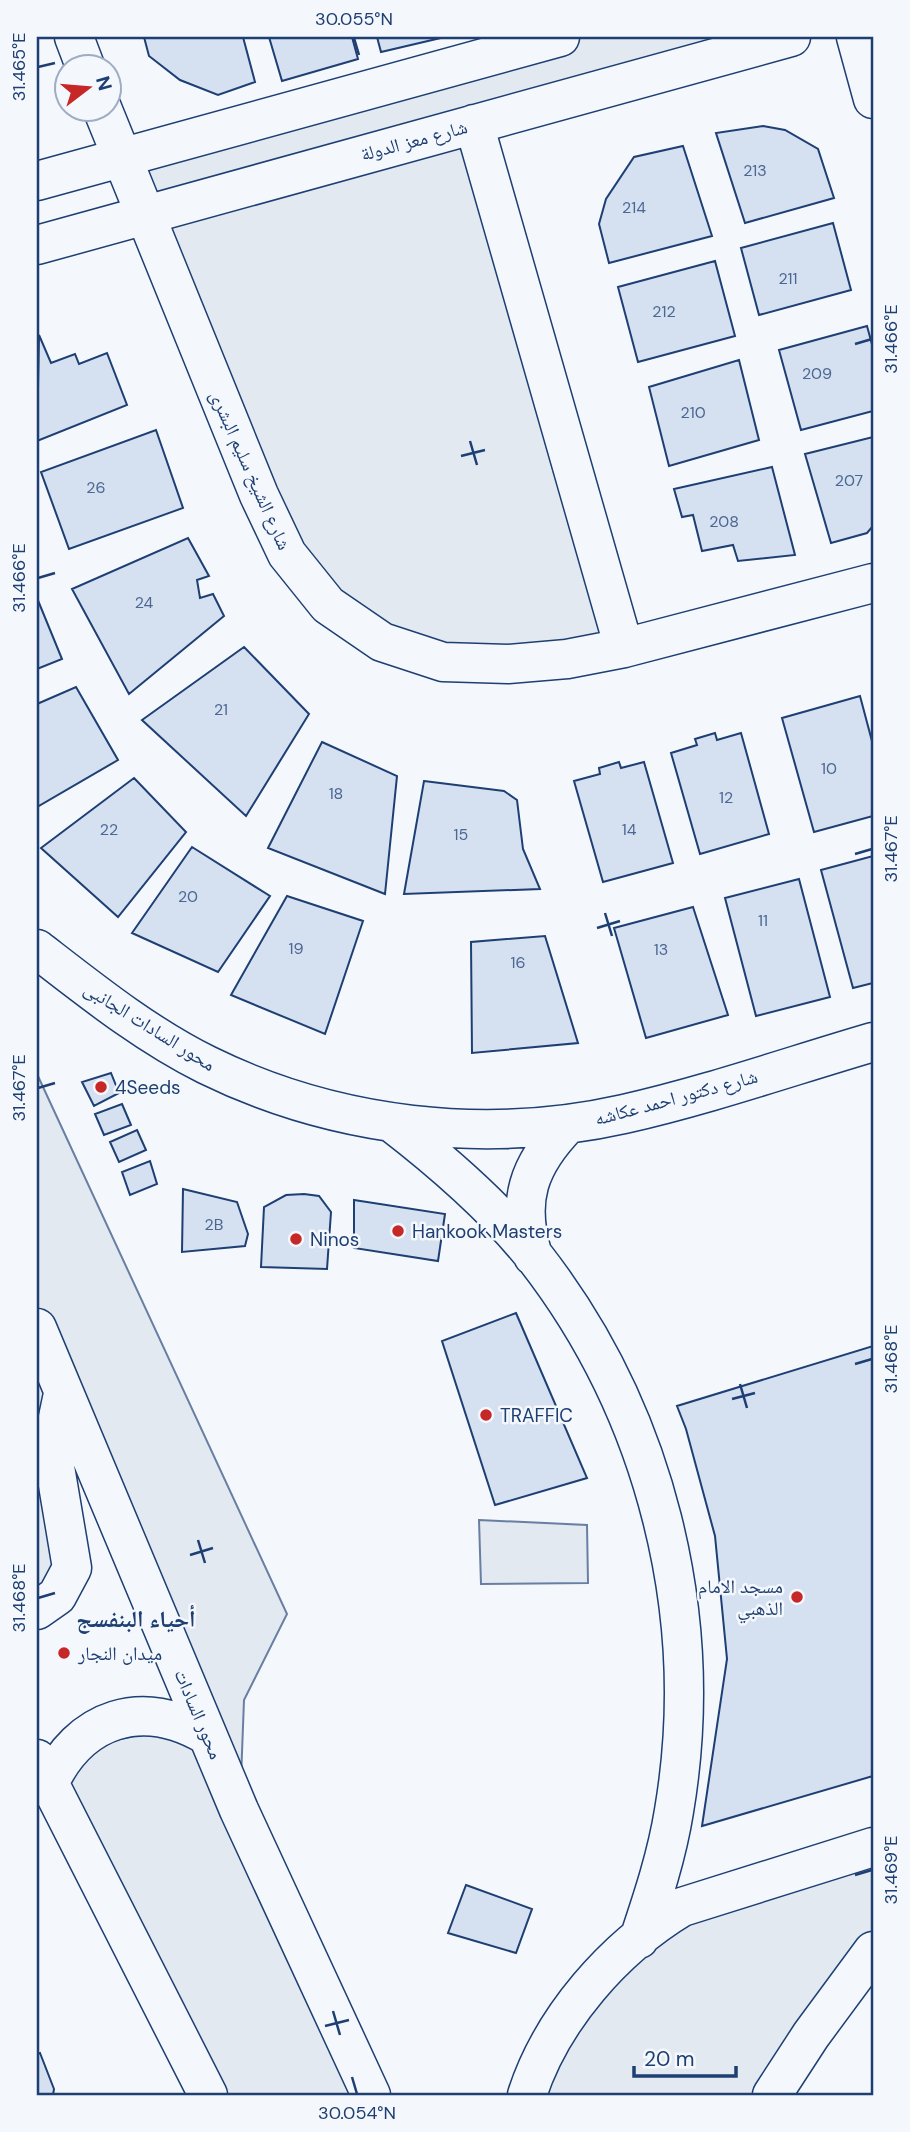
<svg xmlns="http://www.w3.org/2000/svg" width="910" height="2132" font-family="'DM Sans','Noto Naskh Arabic',sans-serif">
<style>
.green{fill:#e3e9f0;stroke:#687fa3;stroke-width:2}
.building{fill:#d5e0f0;stroke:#1d3f73;stroke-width:2}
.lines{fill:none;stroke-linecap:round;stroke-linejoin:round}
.minor-casing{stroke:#1d3f73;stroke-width:41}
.major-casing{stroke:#1d3f73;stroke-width:41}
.minor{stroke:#f4f7fb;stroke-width:38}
.major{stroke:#f4f7fb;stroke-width:38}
.ticks{fill:none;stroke:#1d3f73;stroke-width:2.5}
.poi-dot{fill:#c62828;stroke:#f4f7fb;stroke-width:2.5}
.labels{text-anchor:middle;stroke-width:5;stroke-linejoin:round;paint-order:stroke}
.number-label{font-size:16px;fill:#4b6792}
.street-label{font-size:19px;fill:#1d3f73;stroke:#f4f7fb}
.poi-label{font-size:19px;fill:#1d3f73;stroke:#f4f7fb;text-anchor:start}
.quarter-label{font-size:23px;font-weight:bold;fill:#1d3f73;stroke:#f4f7fb}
.neatline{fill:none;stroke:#1d3f73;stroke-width:2.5}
.ticks-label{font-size:18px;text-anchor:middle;fill:#1d3f73}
</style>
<rect width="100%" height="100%" fill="#f4f7fb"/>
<!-- green -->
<path class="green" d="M 560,37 L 791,37 L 475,124 L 624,648 L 508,664 L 328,605 L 121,157 Z
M 37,1074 L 287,1614 L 244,1700 L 240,1805 L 372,2095 L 208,2095 L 48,1786 L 70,1749 L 190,1725 L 57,1379 L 69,1548 L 37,1610 Z
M 479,1520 L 587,1525 L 588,1583 L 481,1584 Z
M 873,1847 L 873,1951 L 772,2095 L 528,2095 L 639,1939 Z"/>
<!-- building -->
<path class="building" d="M 144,37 L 243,37 L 255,82 L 218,95 L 180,80 L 149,56 Z
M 269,37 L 352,37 L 358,59 L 282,81 Z
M 377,37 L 445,37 L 381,52 Z
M 763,126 L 785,130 L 818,149 L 834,198 L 745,223 L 716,133 Z
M 683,146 L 712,236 L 609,263 L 599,224 L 606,199 L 634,157 Z
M 833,223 L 851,290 L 759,315 L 741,248 Z
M 715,261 L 735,336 L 638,362 L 618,287 Z
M 867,326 L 873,348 L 873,411 L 801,430 L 779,350 Z
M 39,335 L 51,363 L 75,354 L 79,364 L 107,353 L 127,405 L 37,441 Z
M 739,360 L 759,440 L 669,466 L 649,387 Z
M 156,430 L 183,508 L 69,549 L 41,472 Z
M 873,437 L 873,526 L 867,533 L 831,543 L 805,454 Z
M 772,467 L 795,555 L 738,561 L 733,545 L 702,551 L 693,515 L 682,517 L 674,489 Z
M 188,538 L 209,576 L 197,580 L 200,598 L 213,594 L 224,616 L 129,694 L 72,589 Z
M 37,598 L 62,659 L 37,669 Z
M 244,647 L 309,714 L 246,816 L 142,720 Z
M 76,687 L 118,760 L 37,807 L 37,704 Z
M 860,696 L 873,745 L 873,816 L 814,832 L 782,718 Z
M 715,733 L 717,740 L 741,733 L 769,834 L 700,854 L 671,753 L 697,745 L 695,739 Z
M 322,742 L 397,776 L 385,894 L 268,848 Z
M 619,762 L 621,768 L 644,762 L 673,863 L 603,882 L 574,781 L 600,774 L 599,768 Z
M 134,778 L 186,832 L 118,917 L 41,848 Z
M 424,781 L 504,791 L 517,800 L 523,849 L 540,889 L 404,894 Z
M 192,847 L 270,896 L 218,972 L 132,933 Z
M 873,856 L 873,983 L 853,988 L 821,870 Z
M 799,879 L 830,997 L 756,1016 L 725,898 Z
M 287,896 L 363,921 L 325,1034 L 231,995 Z
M 693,907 L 728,1015 L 646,1038 L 614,928 Z
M 545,936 L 578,1043 L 472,1053 L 471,942 Z
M 111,1073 L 119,1093 L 94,1106 L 82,1082 Z
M 122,1104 L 131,1125 L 104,1135 L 95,1114 Z
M 137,1130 L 146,1150 L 119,1162 L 110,1142 Z
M 150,1161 L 157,1184 L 130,1195 L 122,1172 Z
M 183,1189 L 237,1202 L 248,1234 L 245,1246 L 182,1252 Z
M 304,1194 L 319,1196 L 331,1212 L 327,1269 L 261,1267 L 264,1207 L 286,1195 Z
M 354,1200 L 445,1214 L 438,1261 L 354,1248 Z
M 516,1313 L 587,1478 L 495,1505 L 442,1341 Z
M 873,1346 L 873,1776 L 702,1826 L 727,1659 L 715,1536 L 686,1429 L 677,1406 Z
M 466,1885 L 532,1909 L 516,1953 L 448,1933 Z
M 40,2053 L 54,2089 L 53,2095 L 37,2095 L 37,2054 Z"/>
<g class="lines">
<defs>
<path id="minor" d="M 74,37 L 85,66
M 856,37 L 873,99
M 102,108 L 259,495 L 287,554 L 328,605 L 382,642 L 443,662 L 508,664 L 567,659 L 624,648 L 873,583
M 474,124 L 624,648
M 37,181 L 560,37
M 37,245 L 791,37
M 37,949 C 90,990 146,1035 207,1065 C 335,1128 486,1145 624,1114 C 708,1095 791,1066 873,1042
M 391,1122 C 443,1162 493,1205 534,1256 C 656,1412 707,1616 674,1811 C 667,1855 653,1897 639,1939
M 533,1256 C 516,1201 528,1165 568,1124
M 527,2095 C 552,2018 614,1948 682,1907 L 873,1847
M 772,2095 L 811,2035 L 873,1951"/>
<path id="major" d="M 37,1328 L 239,1810 L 371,2095
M 37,1610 L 57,1596 L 72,1568 L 54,1461 L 56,1427 L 63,1394
M 37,1759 L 208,2095
M 48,1786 C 79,1717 143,1697 208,1736"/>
</defs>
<!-- minor casing -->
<use href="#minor" class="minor-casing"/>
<!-- major casing -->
<use href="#major" class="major-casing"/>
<!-- minor -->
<use href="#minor" class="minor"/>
<!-- major -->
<use href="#major" class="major"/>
</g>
<!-- ticks -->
<path class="ticks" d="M 354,38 L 359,55M 38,67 L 55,63M 855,344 L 872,339M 470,441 L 477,465M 461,456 L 485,450M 38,578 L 55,573M 855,854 L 872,849M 605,913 L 612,936M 597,928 L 620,921M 38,1088 L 55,1083M 855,1364 L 872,1359M 740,1384 L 747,1408M 732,1399 L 755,1393M 198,1540 L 205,1563M 190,1555 L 213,1548M 38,1598 L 55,1593M 855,1875 L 872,1870M 333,2011 L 340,2035M 325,2026 L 349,2020M 352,2077 L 357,2094"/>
<!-- markers -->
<g class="poi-dot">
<circle cx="101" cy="1087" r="7"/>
<circle cx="398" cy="1231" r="7"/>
<circle cx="296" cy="1239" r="7"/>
<circle cx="486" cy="1415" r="7"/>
<circle cx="797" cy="1597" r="7"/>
<circle cx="64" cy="1653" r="7"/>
</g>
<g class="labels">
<!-- number labels -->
<g class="number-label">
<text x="755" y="176">213</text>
<text x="634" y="213">214</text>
<text x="788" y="284">211</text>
<text x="664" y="317">212</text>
<text x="817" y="379">209</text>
<text x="693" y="418">210</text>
<text x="849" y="486">207</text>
<text x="96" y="493">26</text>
<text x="724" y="527">208</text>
<text x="144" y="608">24</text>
<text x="221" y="715">21</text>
<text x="829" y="774">10</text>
<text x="336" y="799">18</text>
<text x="726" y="803">12</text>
<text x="109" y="835">22</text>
<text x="629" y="835">14</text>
<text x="461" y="840">15</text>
<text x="188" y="902">20</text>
<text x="763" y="926">11</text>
<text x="296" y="954">19</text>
<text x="661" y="955">13</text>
<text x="518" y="968">16</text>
<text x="214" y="1230">2B</text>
</g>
<!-- street labels -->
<g class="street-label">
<text transform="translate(414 140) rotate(-15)" y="7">شارع معز الدولة</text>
<text transform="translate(251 470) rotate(66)" y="7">شارع الشيخ سليم البشرى</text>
<text transform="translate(150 1026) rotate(32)" y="7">محور السادات الجانبى</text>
<text transform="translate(676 1097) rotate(-15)" y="7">شارع دكتور احمد عكاشه</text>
<text transform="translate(199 1714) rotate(67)" y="7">محور السادات</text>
</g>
<!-- poi labels -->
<g class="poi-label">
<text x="115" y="1094">4Seeds</text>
<text x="412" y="1238">Hankook Masters</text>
<text x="310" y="1246">Ninos</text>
<text x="500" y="1422">TRAFFIC</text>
<text x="783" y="1593" text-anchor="end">مسجد الامام<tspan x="783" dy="22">الذهبي</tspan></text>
<text x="78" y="1660">ميدان النجار</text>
</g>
<!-- quarter labels -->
<g class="quarter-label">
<text x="136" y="1627">أحياء البنفسج</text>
</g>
</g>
<!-- border -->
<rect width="910" height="2132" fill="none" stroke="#f4f7fb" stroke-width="77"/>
<!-- north arrow -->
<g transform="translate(88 88) rotate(74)"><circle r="33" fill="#f4f7fb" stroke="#9eadc5" stroke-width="2"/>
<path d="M0-5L12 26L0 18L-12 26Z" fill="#c62828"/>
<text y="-10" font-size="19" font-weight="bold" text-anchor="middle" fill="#1d3f73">N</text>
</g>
<!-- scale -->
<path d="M634 2066v10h102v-10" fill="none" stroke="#1d3f73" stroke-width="3.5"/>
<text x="644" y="2066" font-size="21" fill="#1d3f73" stroke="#f4f7fb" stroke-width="5" paint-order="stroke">20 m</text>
<rect x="38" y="38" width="834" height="2056" class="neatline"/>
<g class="ticks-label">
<text x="354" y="25">30.055°N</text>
<text transform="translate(19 67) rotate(-90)" y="6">31.465°E</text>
<text transform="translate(891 339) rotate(-90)" y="6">31.466°E</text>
<text transform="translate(19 578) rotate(-90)" y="6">31.466°E</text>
<text transform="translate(891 849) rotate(-90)" y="6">31.467°E</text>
<text transform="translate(19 1088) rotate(-90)" y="6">31.467°E</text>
<text transform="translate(891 1359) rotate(-90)" y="6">31.468°E</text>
<text transform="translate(19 1598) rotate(-90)" y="6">31.468°E</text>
<text transform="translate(891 1870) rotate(-90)" y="6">31.469°E</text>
<text x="357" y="2119">30.054°N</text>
</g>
</svg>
